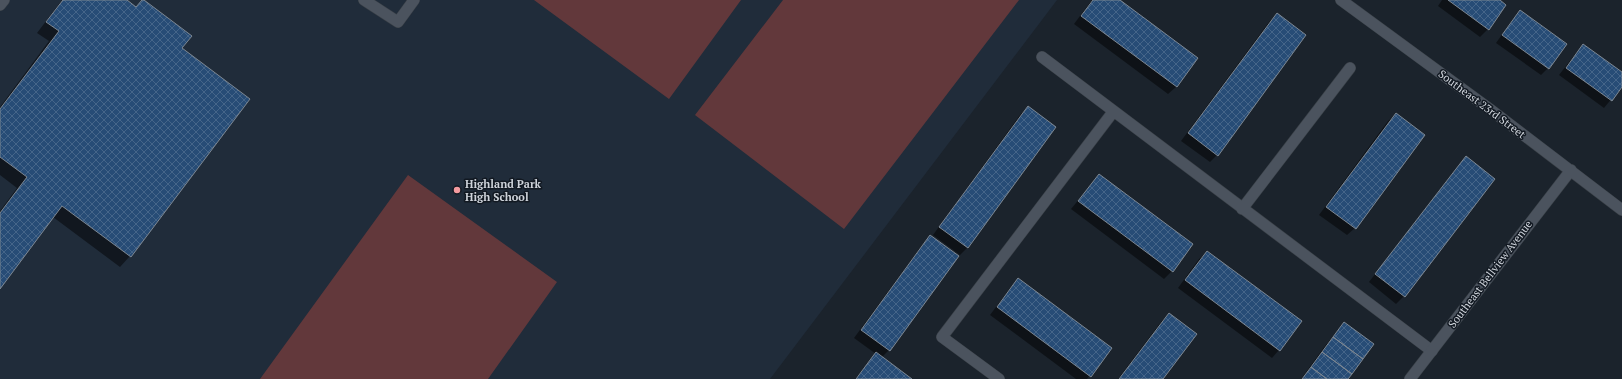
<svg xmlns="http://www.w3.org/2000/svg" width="1622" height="379" font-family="'PT Serif',serif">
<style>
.built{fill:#202c3a}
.pitch{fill:#62383b}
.shadow{fill:#0007}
.building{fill:url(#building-cross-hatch);stroke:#7d8792}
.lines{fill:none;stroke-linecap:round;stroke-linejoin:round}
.service-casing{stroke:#3a4047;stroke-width:12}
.minor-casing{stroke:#3a4047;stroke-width:12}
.service{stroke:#4b535e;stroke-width:11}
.minor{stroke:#4b535e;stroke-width:11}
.poi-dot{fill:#f49b9f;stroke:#121922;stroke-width:1.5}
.labels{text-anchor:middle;stroke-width:3;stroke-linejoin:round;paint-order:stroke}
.street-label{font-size:11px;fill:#ced3da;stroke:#121922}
.poi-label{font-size:11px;font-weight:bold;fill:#ced3da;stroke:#121922;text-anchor:start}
</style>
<defs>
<pattern id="building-cross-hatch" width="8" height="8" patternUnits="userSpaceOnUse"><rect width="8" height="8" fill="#274c76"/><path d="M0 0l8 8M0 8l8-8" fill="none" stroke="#456589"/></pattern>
</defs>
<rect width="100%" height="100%" fill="#1b232c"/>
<!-- built -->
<path class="built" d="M 0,0 L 1057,0 L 770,379 L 0,379 Z"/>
<!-- pitch -->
<path class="pitch" d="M 534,0 L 741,0 L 669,99 Z
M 783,0 L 1019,0 L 844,229 L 695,115 Z
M 408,175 L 557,282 L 488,379 L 260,379 Z"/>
<!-- shadow -->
<path class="shadow" d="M 62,0 L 126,0 L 135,7 L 143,0 L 181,48 L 248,99 L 130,256 L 120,267 L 53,217 L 0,287 L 0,211 L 17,188 L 0,175 L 0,107 L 49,41 L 37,33 Z
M 1092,0 L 1119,0 L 1197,58 L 1176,87 L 1168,94 L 1074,24 Z
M 1442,0 L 1498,0 L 1488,29 L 1480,37 L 1438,6 Z
M 1520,11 L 1548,68 L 1541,75 L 1496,43 L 1513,19 Z
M 1277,15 L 1217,155 L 1210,162 L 1181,141 L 1269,22 Z
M 1583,45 L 1622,73 L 1622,86 L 1604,108 L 1559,75 L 1576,53 Z
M 1028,107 L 968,247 L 960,255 L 933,235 L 1020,115 Z
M 1396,114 L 1355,228 L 1347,235 L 1319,215 L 1388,121 Z
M 1466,158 L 1404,296 L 1396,304 L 1369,282 L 1459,165 Z
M 1099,175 L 1192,244 L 1172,271 L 1164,279 L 1071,209 Z
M 931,237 L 889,350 L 882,357 L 911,379 L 855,379 L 876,354 L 854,338 L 923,244 Z
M 1207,252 L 1279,350 L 1272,358 L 1178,288 L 1199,259 Z
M 1018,280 L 1111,348 L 1087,379 L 1076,379 L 990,315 L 1011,287 Z
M 1169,314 L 1162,379 L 1118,379 L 1161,322 Z
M 1344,323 L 1347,379 L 1301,379 L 1325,346 Z"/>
<!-- building -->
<path class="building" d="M 63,0 L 127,0 L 136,7 L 142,0 L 144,0 L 192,36 L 182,48 L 250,99 L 131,257 L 62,206 L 0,289 L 0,213 L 27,177 L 0,157 L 0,109 L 59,31 L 46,22 Z
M 1093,0 L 1120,0 L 1198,58 L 1177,87 L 1081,16 Z
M 1448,0 L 1500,0 L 1506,5 L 1489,30 Z
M 1520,10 L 1567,44 L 1549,69 L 1502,35 Z
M 1277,13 L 1306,35 L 1218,156 L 1188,133 Z
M 1583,44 L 1622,72 L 1622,87 L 1612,101 L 1566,68 Z
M 1028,106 L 1056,127 L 968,248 L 939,227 Z
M 1396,113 L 1425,135 L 1356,229 L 1326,207 Z
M 1466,156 L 1495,179 L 1405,297 L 1375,274 Z
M 1099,174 L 1193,244 L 1173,272 L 1078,201 Z
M 930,235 L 959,256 L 890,351 L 861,330 Z
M 1207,251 L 1302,321 L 1280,351 L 1185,280 Z
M 1018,278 L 1112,348 L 1091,377 L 997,307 Z
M 1169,313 L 1197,334 L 1163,379 L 1119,379 Z
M 1344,322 L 1374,344 L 1363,359 L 1333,337 Z
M 1333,337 L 1363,359 L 1352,374 L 1322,352 Z
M 876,352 L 912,379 L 856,379 Z
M 1322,352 L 1352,374 L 1348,379 L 1327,379 L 1311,367 Z
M 1311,367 L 1327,379 L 1302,379 Z"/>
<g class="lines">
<defs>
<path id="service" d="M 364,0 L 398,22 L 414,0
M 0,5 L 4,0
M 1042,57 L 1432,351
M 1242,209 L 1350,68
M 999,379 L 942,337 L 1113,112"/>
<path id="minor" d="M 1341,0 L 1491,110 L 1622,210
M 1410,379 L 1571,170"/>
</defs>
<!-- service casing -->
<use href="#service" class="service-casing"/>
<!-- minor casing -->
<use href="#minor" class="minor-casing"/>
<!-- service -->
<use href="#service" class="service"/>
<!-- minor -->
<use href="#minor" class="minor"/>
</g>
<!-- markers -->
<circle class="poi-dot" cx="457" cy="190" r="4"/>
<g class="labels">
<!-- street labels -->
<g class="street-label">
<text transform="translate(1482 104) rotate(37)" y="4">Southeast 23rd Street</text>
<text transform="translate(1490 274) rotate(-53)" y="4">Southeast Bellview Avenue</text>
</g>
<!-- poi labels -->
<g class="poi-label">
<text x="465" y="188">Highland Park<tspan x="465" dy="13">High School</tspan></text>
</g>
</g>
</svg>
